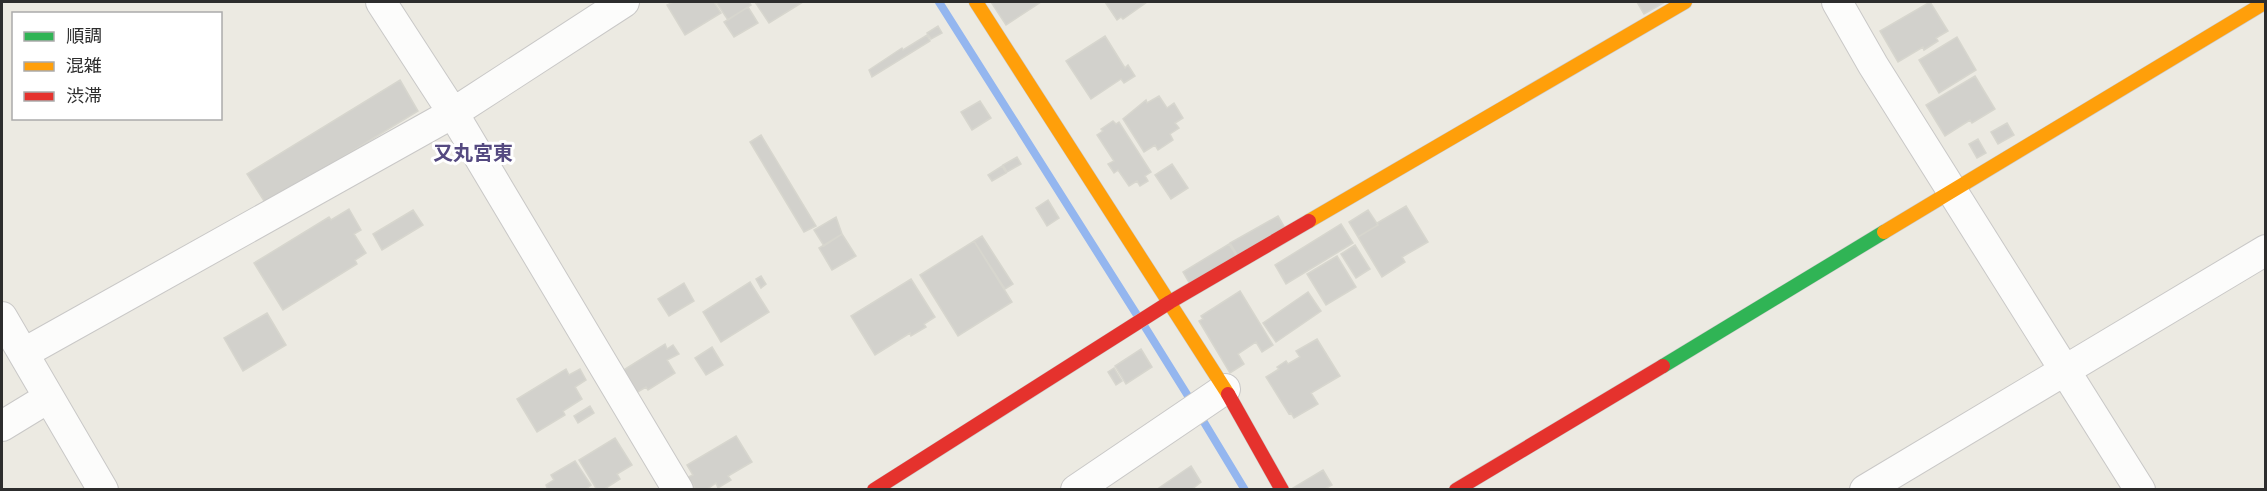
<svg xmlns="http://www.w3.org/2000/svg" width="2267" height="491" font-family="'Archivo Narrow','Noto Sans JP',sans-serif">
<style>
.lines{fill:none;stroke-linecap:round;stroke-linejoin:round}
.stream{stroke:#94b6ef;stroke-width:8}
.building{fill:#d2d1cc;stroke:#d7d6ce;stroke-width:1.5}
.street-casing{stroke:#c9c8c7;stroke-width:32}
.fast-casing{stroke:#c9c8c7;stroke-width:15}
.slow-casing{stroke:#c9c8c7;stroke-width:15}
.jam-casing{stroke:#c9c8c7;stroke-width:15}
.street{stroke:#fcfcfb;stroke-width:30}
.fast{stroke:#30b455;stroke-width:14}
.slow{stroke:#ff9f0a;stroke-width:14}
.jam{stroke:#e5322d;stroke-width:14}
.labels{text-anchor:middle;stroke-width:6;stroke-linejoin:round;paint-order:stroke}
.quarter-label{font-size:20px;font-weight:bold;fill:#554a81;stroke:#fff}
</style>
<rect width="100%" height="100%" fill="#eceae2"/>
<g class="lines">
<!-- stream -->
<path class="stream" d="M 939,2 L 1137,315
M 1145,327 L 1193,404
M 1199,414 L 1245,490"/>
</g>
<!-- building -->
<path class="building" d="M 673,2 L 714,2 L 721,13 L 685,35 L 667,5 Z
M 716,2 L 749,2 L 751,5 L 728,20 Z
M 755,2 L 803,2 L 769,23 Z
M 991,2 L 1041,2 L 1006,25 Z
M 1105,2 L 1147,2 L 1123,19 L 1121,17 L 1117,20 Z
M 1637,2 L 1665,2 L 1644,14 Z
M 1930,2 L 1948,31 L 1936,38 L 1938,41 L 1924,50 L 1923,47 L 1898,62 L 1880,31 Z
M 748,7 L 758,23 L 734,37 L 724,22 Z
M 938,26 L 942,33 L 931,39 L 927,33 Z
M 927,35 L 930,41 L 872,77 L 869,70 L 902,48 L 903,50 Z
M 1105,36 L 1125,68 L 1128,65 L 1135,76 L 1124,83 L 1121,79 L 1091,99 L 1066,61 Z
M 1957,37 L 1976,70 L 1939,93 L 1919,60 Z
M 1975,76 L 1995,109 L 1972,123 L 1970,120 L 1945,136 L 1926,105 Z
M 400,80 L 418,111 L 266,204 L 247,174 Z
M 1159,96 L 1167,108 L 1174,103 L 1183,118 L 1175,123 L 1179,128 L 1170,134 L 1173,140 L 1158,150 L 1155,145 L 1144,152 L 1123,119 L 1146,100 L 1147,103 Z
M 980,101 L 991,118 L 972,130 L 961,112 Z
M 1113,121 L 1116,124 L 1119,122 L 1151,172 L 1145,176 L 1148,181 L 1140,186 L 1137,181 L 1129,186 L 1118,170 L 1114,173 L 1108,164 L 1114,161 L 1097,135 L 1103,131 L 1101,129 Z
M 2007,123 L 2014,135 L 1998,144 L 1991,132 Z
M 761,135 L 816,226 L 804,232 L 750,142 Z
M 1978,139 L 1986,153 L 1977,158 L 1969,144 Z
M 1017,157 L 1021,164 L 1007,172 L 1003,165 Z
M 1172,164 L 1188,188 L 1171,199 L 1155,175 Z
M 1002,166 L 1006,173 L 992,181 L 988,175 Z
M 1048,200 L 1059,218 L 1047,226 L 1036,208 Z
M 1406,206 L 1428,242 L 1402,257 L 1405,262 L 1382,277 L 1358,237 L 1378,225 L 1377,223 Z
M 349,209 L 361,230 L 354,234 L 366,253 L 355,260 L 357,264 L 283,310 L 254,263 L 329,217 L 331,220 Z
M 413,210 L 423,225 L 382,250 L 373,234 Z
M 1368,210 L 1378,225 L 1358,237 L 1349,222 Z
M 1278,216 L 1289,235 L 1242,263 L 1230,243 Z
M 836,217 L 842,234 L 824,246 L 814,230 Z
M 1341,224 L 1353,243 L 1286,284 L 1275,265 Z
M 842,234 L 856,256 L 832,270 L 819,248 Z
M 982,236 L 1013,284 L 1005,289 L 974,241 Z
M 974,241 L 1012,302 L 958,336 L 920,275 Z
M 1229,244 L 1241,263 L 1194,291 L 1183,272 Z
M 1355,245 L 1370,269 L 1356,278 L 1341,254 Z
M 1337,256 L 1356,287 L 1326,305 L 1307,274 Z
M 761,276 L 766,284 L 761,288 L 756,279 Z
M 911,279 L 935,317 L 924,324 L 926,327 L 911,336 L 910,333 L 875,355 L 851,316 Z
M 750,282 L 769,312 L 721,342 L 703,312 Z
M 684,283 L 694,301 L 669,316 L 658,299 Z
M 1240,291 L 1273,345 L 1262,352 L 1256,342 L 1238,354 L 1244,364 L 1230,373 L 1199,321 L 1203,319 L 1201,316 Z
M 1308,292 L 1321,311 L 1276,342 L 1263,323 Z
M 267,313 L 286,345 L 243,371 L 224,338 Z
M 1317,339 L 1340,376 L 1311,393 L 1318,404 L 1294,418 L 1291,413 L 1289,414 L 1266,377 L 1279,369 L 1277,367 L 1286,361 L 1288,364 L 1300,357 L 1296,351 Z
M 665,344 L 667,349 L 673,345 L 679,354 L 667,360 L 675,373 L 648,390 L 646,387 L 636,393 L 622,371 Z
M 712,347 L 723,365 L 706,375 L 695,358 Z
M 1141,349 L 1152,367 L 1126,384 L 1115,366 Z
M 1114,368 L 1122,381 L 1116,385 L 1108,372 Z
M 566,369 L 569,375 L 580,369 L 586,380 L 575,387 L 582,399 L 563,411 L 565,415 L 537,432 L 517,399 Z
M 590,406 L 594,413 L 578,423 L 574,416 Z
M 736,436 L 752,462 L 728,476 L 731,480 L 718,488 L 716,483 L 706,490 L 696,490 L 688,477 L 693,475 L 687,465 Z
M 615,438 L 632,465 L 617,474 L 620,479 L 603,490 L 597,490 L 579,460 Z
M 575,461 L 591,485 L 585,490 L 548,490 L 546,485 L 554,480 L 551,475 Z
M 1191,466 L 1201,482 L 1191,490 L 1156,490 Z
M 1323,470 L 1332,485 L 1323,490 L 1294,490 L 1293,488 Z"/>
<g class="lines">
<defs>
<path id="street" d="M 381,2 L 453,113 L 678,490
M 1837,2 L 1873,65 L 2140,490
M 2,317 L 103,490
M 24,353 L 453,113 L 624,2
M 2,426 L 48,398
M 1076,490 L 1225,389
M 1865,490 L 2266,250"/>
<path id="fast" d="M 1663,366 L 1884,232"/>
<path id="slow" d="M 976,2 L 1228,394
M 1309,221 L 1685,2
M 1884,232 L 2266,2"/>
<path id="jam" d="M 1228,394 L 1282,490
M 874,490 L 1170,302 L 1309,221
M 1456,490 L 1663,366"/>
</defs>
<!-- street casing -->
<use href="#street" class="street-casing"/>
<!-- fast casing -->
<use href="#fast" class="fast-casing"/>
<!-- slow casing -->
<use href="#slow" class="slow-casing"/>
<!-- jam casing -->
<use href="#jam" class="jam-casing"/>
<!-- street -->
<use href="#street" class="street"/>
<!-- fast -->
<use href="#fast" class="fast"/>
<!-- slow -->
<use href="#slow" class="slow"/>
<!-- jam -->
<use href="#jam" class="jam"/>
</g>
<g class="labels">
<!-- quarter labels -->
<g class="quarter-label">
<text x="473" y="160">又丸宮東</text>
</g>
</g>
<!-- border -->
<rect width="2267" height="491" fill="none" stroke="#2d2d2d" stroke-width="6"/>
<!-- legend -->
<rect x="12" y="12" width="210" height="108" fill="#ffffff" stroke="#ababab" stroke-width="1.5"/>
<rect x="24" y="32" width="30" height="9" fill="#30b455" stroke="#ababab" stroke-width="1.5"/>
<text x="66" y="42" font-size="18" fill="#2d2d2d">順調</text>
<rect x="24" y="62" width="30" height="9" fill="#ff9f0a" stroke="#ababab" stroke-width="1.5"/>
<text x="66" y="72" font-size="18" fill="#2d2d2d">混雑</text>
<rect x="24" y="92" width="30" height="9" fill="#e5322d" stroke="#ababab" stroke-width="1.5"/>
<text x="66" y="102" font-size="18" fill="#2d2d2d">渋滞</text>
</svg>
